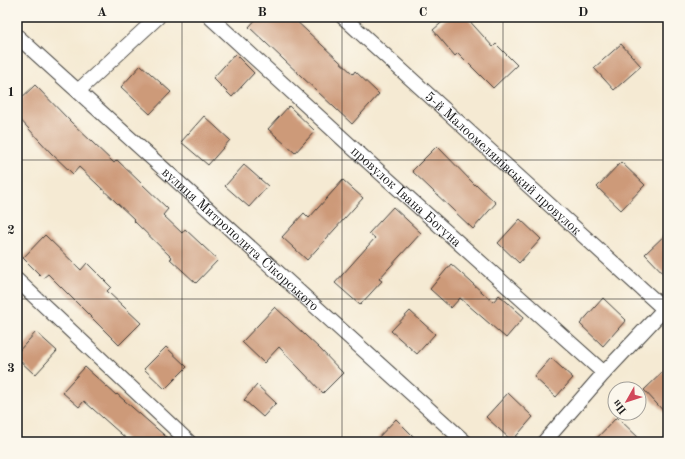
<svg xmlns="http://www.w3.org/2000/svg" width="685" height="459" font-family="'Old Standard TT',serif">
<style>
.building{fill:#cd9a79}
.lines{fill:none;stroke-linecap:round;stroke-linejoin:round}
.minor-casing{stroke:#3d3b37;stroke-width:16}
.minor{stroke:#fff;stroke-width:14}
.grid{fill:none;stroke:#1c1c1c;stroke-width:1;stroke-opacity:0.55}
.labels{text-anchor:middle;stroke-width:3;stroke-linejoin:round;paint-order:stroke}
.street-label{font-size:14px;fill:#1c1c1c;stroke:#fbf7ec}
.neatline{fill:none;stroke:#1c1c1c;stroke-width:1.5}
.grid-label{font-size:13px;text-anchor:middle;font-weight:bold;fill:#1c1c1c}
</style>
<rect width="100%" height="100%" fill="#fbf7ec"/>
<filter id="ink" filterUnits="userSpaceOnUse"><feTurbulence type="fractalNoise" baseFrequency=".025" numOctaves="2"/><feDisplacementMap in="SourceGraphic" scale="8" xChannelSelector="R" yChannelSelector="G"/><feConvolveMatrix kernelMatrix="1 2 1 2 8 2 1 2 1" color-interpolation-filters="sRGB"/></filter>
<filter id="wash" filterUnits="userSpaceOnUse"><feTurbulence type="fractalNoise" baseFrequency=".012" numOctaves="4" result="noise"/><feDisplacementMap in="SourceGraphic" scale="16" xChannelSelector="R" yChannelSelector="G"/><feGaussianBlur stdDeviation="0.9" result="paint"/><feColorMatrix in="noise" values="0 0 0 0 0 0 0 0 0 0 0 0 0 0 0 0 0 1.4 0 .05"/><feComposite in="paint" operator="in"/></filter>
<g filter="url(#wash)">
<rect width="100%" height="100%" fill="#f5ead3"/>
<g id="blocks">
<!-- building -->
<path class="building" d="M 258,17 L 292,17 L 353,74 L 355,71 L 379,94 L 352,124 L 249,27 Z
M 448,17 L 466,17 L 493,47 L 496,44 L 517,65 L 493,88 L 458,53 L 455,56 L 433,30 Z
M 621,44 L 641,66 L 614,90 L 594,68 Z
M 235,54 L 254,73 L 232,97 L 213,78 Z
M 141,65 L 171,92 L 150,114 L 121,87 Z
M 35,85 L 71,122 L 114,163 L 117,160 L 168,209 L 163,215 L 182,233 L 185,229 L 218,260 L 196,283 L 170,259 L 172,258 L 134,221 L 135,220 L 79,167 L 73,174 L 51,153 L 17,116 L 17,102 Z
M 289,106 L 315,131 L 295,153 L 268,129 Z
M 204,116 L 230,140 L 208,165 L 181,142 Z
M 437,146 L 476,186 L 477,185 L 496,203 L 473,229 L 412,171 Z
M 621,162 L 645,185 L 621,210 L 597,187 Z
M 244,165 L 268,186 L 249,207 L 225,186 Z
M 343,180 L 363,198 L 307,260 L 282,237 L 304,213 L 309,218 Z
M 393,207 L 421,233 L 379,279 L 382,281 L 360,305 L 335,283 L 375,238 L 369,233 Z
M 520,219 L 541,239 L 519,263 L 498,243 Z
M 668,232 L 668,278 L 645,254 Z
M 45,235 L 81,270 L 87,263 L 111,287 L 107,291 L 141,323 L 119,345 L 48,274 L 43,278 L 23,258 Z
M 451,264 L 493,302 L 499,295 L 524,317 L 506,338 L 460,298 L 451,308 L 430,289 Z
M 603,298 L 626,320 L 603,346 L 580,324 Z
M 275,307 L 320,349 L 343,373 L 323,393 L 279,347 L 264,363 L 242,342 Z
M 410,311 L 435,334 L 417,354 L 391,331 Z
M 36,332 L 57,351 L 35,375 L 17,358 L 17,353 Z
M 166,347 L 187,367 L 165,389 L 144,369 Z
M 551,358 L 573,378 L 556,397 L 534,377 Z
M 85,367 L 116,395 L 117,394 L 172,442 L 130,442 L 84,401 L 79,407 L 62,392 Z
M 668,367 L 668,416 L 644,390 Z
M 257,385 L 276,403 L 263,417 L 244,400 Z
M 508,393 L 533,417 L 512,441 L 486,417 Z
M 617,417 L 643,442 L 593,442 Z
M 396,419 L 419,442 L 374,442 Z"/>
</g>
</g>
<g filter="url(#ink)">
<use href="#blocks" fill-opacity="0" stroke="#3d3b37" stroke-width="1"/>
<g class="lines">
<defs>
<g id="minor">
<path id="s1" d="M 210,17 L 354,149 L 604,373"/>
<path id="s2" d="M 343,17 L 664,309"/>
<path id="s3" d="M 17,36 L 465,442"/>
<path d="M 78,91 L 158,17"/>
<path d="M 17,280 L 189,442"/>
<path d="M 544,442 L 604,373 L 668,305"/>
</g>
</defs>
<!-- minor casing -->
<use href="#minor" class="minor-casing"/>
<!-- minor -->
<use href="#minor" class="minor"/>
</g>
</g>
<!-- grid -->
<path class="grid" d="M 182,17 L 182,442M 342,17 L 342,442M 503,17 L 503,442M 17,160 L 668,160M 17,299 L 668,299"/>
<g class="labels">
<!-- street labels -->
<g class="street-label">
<text dy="5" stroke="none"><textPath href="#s2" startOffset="217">5-й Малоомелянівський провулок</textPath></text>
<text dy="5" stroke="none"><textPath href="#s1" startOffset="266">провулок Івана Богуна</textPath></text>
<text dy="5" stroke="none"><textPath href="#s3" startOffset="302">вулиця Митрополита Сікорського</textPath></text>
</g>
</g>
<!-- margin -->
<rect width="685" height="459" fill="none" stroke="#fbf7ec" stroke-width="44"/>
<!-- north arrow -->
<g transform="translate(627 401) rotate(231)"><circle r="19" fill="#fbf7ec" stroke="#a29f99"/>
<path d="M0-3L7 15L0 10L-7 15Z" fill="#d1495b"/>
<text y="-6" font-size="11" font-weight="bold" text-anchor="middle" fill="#1c1c1c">Пн</text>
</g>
<rect x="22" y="22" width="641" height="415" class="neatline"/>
<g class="grid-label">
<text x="102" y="16">A</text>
<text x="262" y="16">B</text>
<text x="423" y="16">C</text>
<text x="583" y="16">D</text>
<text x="11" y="96">1</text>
<text x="11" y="234">2</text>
<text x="11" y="372">3</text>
</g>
</svg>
